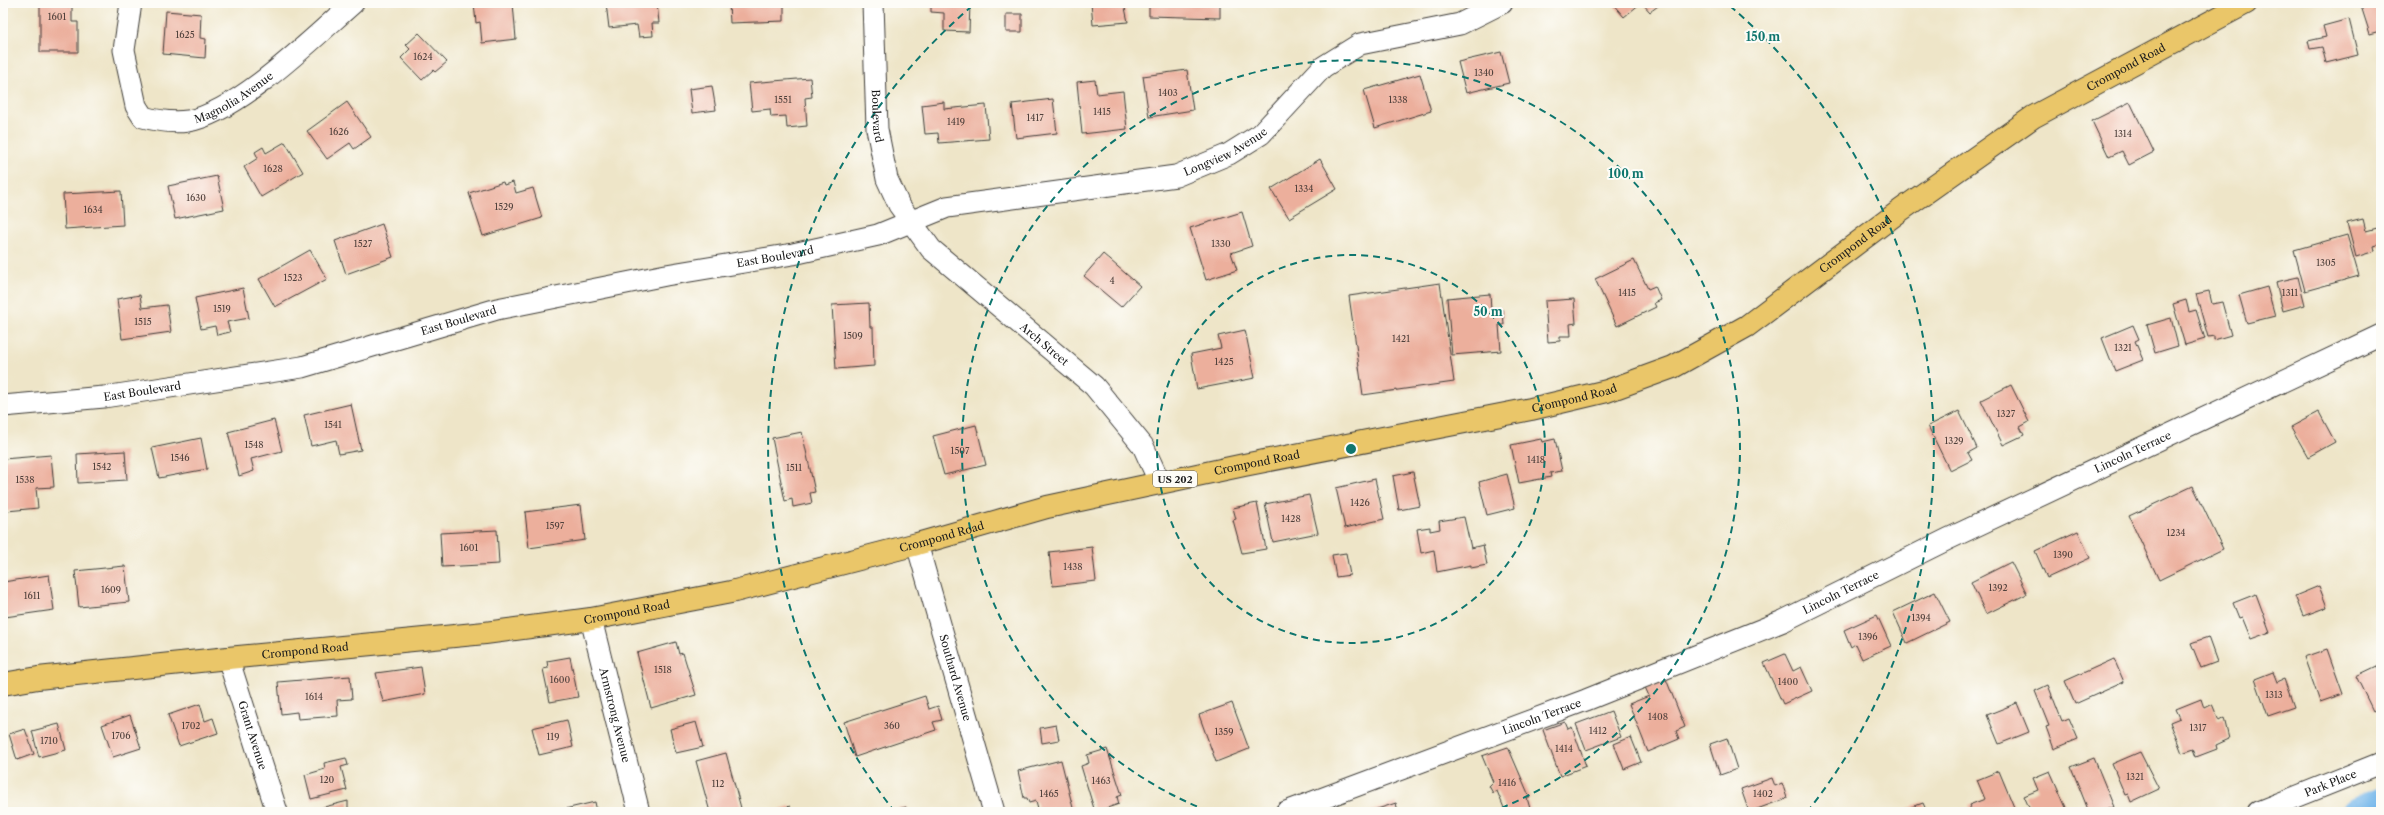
<svg xmlns="http://www.w3.org/2000/svg" width="2384" height="815" font-family="'Libre Caslon Text',serif">
<style>
.lines{fill:none;stroke-linecap:round;stroke-linejoin:round}
.canal{stroke:#76b8eb;stroke-width:27}
.building{fill:#ecaf9c}
.minor-casing{stroke:#3c3a36;stroke-width:23}
.primary-casing{stroke:#3c3a36;stroke-width:24}
.minor{stroke:#fff;stroke-width:21}
.primary{stroke:#eac669;stroke-width:22}
.ring{fill:none;stroke:#0f766e;stroke-width:2;stroke-dasharray:7 5}
.labels{text-anchor:middle;stroke-width:4;stroke-linejoin:round;paint-order:stroke}
.number-label{font-size:9px;fill:#50413c}
.shield{fill:#fdfcf7;stroke:#605f5e;stroke-width:1}
.shield-label{font-size:10px;font-weight:bold;fill:#1c1c1c}
.street-label{font-size:11px;fill:#1c1c1c;stroke:#fdfcf7}
.centre{fill:#0f766e;stroke:#fdfcf7;stroke-width:2}
.ring-label{font-size:12px;text-anchor:middle;font-weight:bold;fill:#0f766e;stroke:#fdfcf7;stroke-width:4;stroke-linejoin:round;paint-order:stroke}
</style>
<rect width="100%" height="100%" fill="#fdfcf7"/>
<filter id="ink" filterUnits="userSpaceOnUse"><feTurbulence type="fractalNoise" baseFrequency=".025" numOctaves="2"/><feDisplacementMap in="SourceGraphic" scale="8" xChannelSelector="R" yChannelSelector="G"/><feConvolveMatrix kernelMatrix="1 2 1 2 8 2 1 2 1" color-interpolation-filters="sRGB"/></filter>
<filter id="wash" filterUnits="userSpaceOnUse"><feTurbulence type="fractalNoise" baseFrequency=".012" numOctaves="4" result="noise"/><feDisplacementMap in="SourceGraphic" scale="16" xChannelSelector="R" yChannelSelector="G"/><feGaussianBlur stdDeviation="0.9" result="paint"/><feColorMatrix in="noise" values="0 0 0 0 0 0 0 0 0 0 0 0 0 0 0 0 0 1.4 0 .05"/><feComposite in="paint" operator="in"/></filter>
<g filter="url(#wash)">
<rect width="100%" height="100%" fill="#eee5c8"/>
<g class="lines">
<!-- canal -->
<path class="canal" d="M 2355,812 L 2381,801"/>
</g>
<g id="blocks">
<!-- building -->
<path class="building" d="M 40,3 L 72,3 L 72,22 L 78,22 L 78,52 L 40,52 Z
M 474,3 L 513,3 L 516,39 L 482,43 L 480,22 L 476,23 Z
M 606,3 L 657,3 L 659,23 L 652,23 L 653,36 L 639,37 L 637,25 L 609,28 Z
M 729,3 L 784,3 L 784,21 L 730,23 Z
M 931,3 L 970,3 L 969,32 L 944,31 L 944,13 L 931,12 Z
M 1091,3 L 1124,3 L 1128,22 L 1093,25 Z
M 1149,3 L 1220,3 L 1220,18 L 1149,16 Z
M 1612,3 L 1641,3 L 1624,17 Z
M 1642,3 L 1662,3 L 1650,12 Z
M 2360,3 L 2381,3 L 2381,31 L 2370,34 Z
M 166,11 L 201,14 L 200,38 L 206,39 L 205,58 L 163,54 Z
M 1006,14 L 1022,14 L 1022,32 L 1006,32 Z
M 2349,19 L 2358,55 L 2326,63 L 2322,47 L 2310,49 L 2308,41 L 2326,37 L 2323,26 Z
M 419,33 L 447,62 L 435,72 L 433,70 L 422,80 L 401,58 L 410,49 L 406,45 Z
M 1501,52 L 1509,83 L 1466,93 L 1458,62 Z
M 1187,70 L 1193,110 L 1149,117 L 1143,76 Z
M 1420,74 L 1431,111 L 1375,128 L 1364,90 Z
M 810,78 L 812,97 L 805,98 L 807,126 L 787,128 L 786,116 L 771,117 L 770,109 L 752,111 L 749,83 Z
M 1095,80 L 1097,94 L 1123,91 L 1127,129 L 1082,134 L 1077,82 Z
M 712,86 L 716,110 L 692,113 L 689,89 Z
M 1053,99 L 1057,133 L 1016,138 L 1012,104 Z
M 347,102 L 371,137 L 354,149 L 350,143 L 327,159 L 307,131 Z
M 944,102 L 944,109 L 986,105 L 989,139 L 939,143 L 938,133 L 925,134 L 922,105 Z
M 2130,102 L 2154,152 L 2129,165 L 2122,151 L 2109,157 L 2092,121 Z
M 285,142 L 303,172 L 261,197 L 244,167 L 258,158 L 255,152 L 263,147 L 266,153 Z
M 1320,159 L 1337,189 L 1289,218 L 1271,189 Z
M 217,176 L 224,209 L 175,219 L 168,186 Z
M 503,182 L 504,185 L 513,182 L 516,193 L 533,188 L 542,218 L 483,236 L 469,193 Z
M 121,191 L 123,225 L 65,229 L 63,194 Z
M 1242,212 L 1252,246 L 1231,253 L 1237,270 L 1206,280 L 1190,228 Z
M 2363,219 L 2366,231 L 2381,227 L 2381,244 L 2374,246 L 2375,251 L 2356,257 L 2347,223 Z
M 382,224 L 393,257 L 346,274 L 335,241 Z
M 2347,235 L 2359,276 L 2305,291 L 2294,250 Z
M 310,250 L 327,279 L 275,307 L 259,279 Z
M 1103,254 L 1140,286 L 1121,307 L 1084,276 Z
M 1634,260 L 1648,289 L 1655,286 L 1661,300 L 1654,303 L 1656,307 L 1617,326 L 1595,279 Z
M 2298,277 L 2305,305 L 2283,311 L 2276,282 Z
M 1440,283 L 1454,382 L 1363,395 L 1349,296 Z
M 2267,287 L 2275,316 L 2247,323 L 2239,295 Z
M 243,288 L 249,318 L 227,322 L 230,332 L 217,335 L 215,326 L 201,329 L 195,298 Z
M 2209,291 L 2212,304 L 2222,302 L 2231,335 L 2214,340 L 2214,336 L 2208,337 L 2196,294 Z
M 1490,294 L 1491,311 L 1503,310 L 1504,325 L 1499,325 L 1501,351 L 1452,355 L 1447,298 Z
M 140,295 L 142,308 L 167,305 L 171,332 L 122,339 L 117,299 Z
M 1574,299 L 1576,323 L 1570,324 L 1571,336 L 1560,336 L 1560,341 L 1548,342 L 1545,301 Z
M 2186,300 L 2189,312 L 2196,310 L 2205,339 L 2185,345 L 2173,304 Z
M 869,303 L 870,327 L 873,327 L 874,366 L 836,369 L 832,305 Z
M 2171,318 L 2178,346 L 2155,353 L 2147,325 Z
M 2133,325 L 2139,339 L 2135,341 L 2143,360 L 2115,371 L 2102,338 Z
M 1245,330 L 1255,378 L 1197,389 L 1191,354 L 1221,348 L 1218,336 Z
M 2011,385 L 2029,422 L 2020,427 L 2024,435 L 2003,445 L 1981,400 Z
M 351,404 L 361,450 L 339,454 L 336,440 L 311,446 L 304,415 Z
M 1959,411 L 1977,448 L 1968,453 L 1972,460 L 1950,471 L 1928,426 Z
M 2319,412 L 2335,442 L 2308,457 L 2291,427 Z
M 274,420 L 282,451 L 251,459 L 254,471 L 239,476 L 228,432 Z
M 976,425 L 986,465 L 944,475 L 933,436 Z
M 802,432 L 815,492 L 810,493 L 812,503 L 793,507 L 792,499 L 785,501 L 772,438 Z
M 201,438 L 207,469 L 159,478 L 152,448 Z
M 1541,439 L 1542,442 L 1555,439 L 1562,471 L 1550,473 L 1551,477 L 1519,483 L 1511,445 Z
M 125,451 L 127,480 L 78,483 L 77,454 Z
M 51,455 L 54,487 L 36,488 L 38,508 L 7,511 L 5,490 L 3,490 L 3,459 Z
M 1413,472 L 1420,506 L 1399,510 L 1393,476 Z
M 1507,474 L 1515,508 L 1487,515 L 1479,482 Z
M 1375,479 L 1384,519 L 1345,528 L 1336,488 Z
M 2193,486 L 2223,549 L 2159,580 L 2129,516 Z
M 1309,495 L 1318,533 L 1273,542 L 1265,504 Z
M 1257,503 L 1266,549 L 1242,553 L 1233,520 L 1236,519 L 1233,508 Z
M 581,505 L 585,540 L 529,548 L 525,512 Z
M 1464,517 L 1471,548 L 1483,545 L 1487,565 L 1471,568 L 1471,565 L 1437,572 L 1434,550 L 1421,553 L 1417,529 L 1430,527 L 1430,531 L 1440,529 L 1439,521 Z
M 497,530 L 499,564 L 442,567 L 440,533 Z
M 2078,531 L 2090,558 L 2047,578 L 2035,551 Z
M 1092,547 L 1096,581 L 1053,586 L 1049,552 Z
M 1346,553 L 1350,575 L 1336,577 L 1332,555 Z
M 2011,562 L 2027,594 L 1986,614 L 1971,582 Z
M 125,566 L 129,602 L 79,607 L 75,571 Z
M 49,575 L 54,610 L 5,617 L 3,582 Z
M 2319,586 L 2327,607 L 2303,616 L 2295,596 Z
M 1935,592 L 1950,622 L 1907,643 L 1893,612 Z
M 2256,594 L 2270,632 L 2251,639 L 2242,617 L 2239,618 L 2233,603 Z
M 1877,615 L 1891,646 L 1862,659 L 1855,644 L 1851,647 L 1844,630 Z
M 2208,637 L 2217,662 L 2201,668 L 2191,643 Z
M 676,642 L 679,654 L 683,653 L 696,695 L 651,708 L 637,653 Z
M 2327,649 L 2343,694 L 2320,702 L 2304,657 Z
M 1785,654 L 1793,671 L 1801,667 L 1812,691 L 1783,704 L 1764,663 Z
M 570,657 L 578,697 L 550,702 L 543,669 L 548,668 L 547,661 Z
M 2114,659 L 2124,682 L 2075,704 L 2065,681 Z
M 2377,666 L 2381,674 L 2381,707 L 2373,711 L 2356,676 Z
M 421,667 L 425,694 L 383,702 L 376,673 Z
M 2273,672 L 2277,682 L 2284,679 L 2294,707 L 2268,716 L 2255,679 Z
M 350,676 L 352,699 L 337,700 L 338,716 L 298,719 L 297,712 L 281,714 L 278,682 Z
M 1666,679 L 1685,727 L 1676,731 L 1679,739 L 1648,752 L 1629,704 L 1649,696 L 1645,687 Z
M 2048,685 L 2062,721 L 2069,718 L 2078,739 L 2054,749 L 2046,727 L 2049,726 L 2035,691 Z
M 925,696 L 929,709 L 938,706 L 942,720 L 933,722 L 936,730 L 855,757 L 844,722 Z
M 2201,699 L 2204,708 L 2212,704 L 2219,721 L 2224,718 L 2229,739 L 2216,745 L 2217,749 L 2196,757 L 2193,749 L 2182,753 L 2170,722 L 2180,718 L 2176,709 Z
M 1232,703 L 1249,749 L 1216,762 L 1199,715 Z
M 2017,703 L 2029,732 L 1999,744 L 1987,715 Z
M 200,704 L 205,721 L 213,718 L 218,733 L 179,746 L 168,715 Z
M 1611,711 L 1621,737 L 1586,750 L 1576,724 Z
M 130,715 L 141,748 L 113,757 L 102,725 Z
M 567,720 L 573,747 L 539,755 L 532,728 Z
M 696,722 L 703,747 L 676,753 L 670,729 Z
M 1565,722 L 1568,729 L 1572,727 L 1586,766 L 1560,776 L 1543,730 Z
M 59,724 L 66,750 L 39,757 L 32,731 Z
M 1056,725 L 1059,740 L 1042,743 L 1040,728 Z
M 25,729 L 34,754 L 17,760 L 9,734 Z
M 1631,737 L 1641,762 L 1624,769 L 1614,744 Z
M 1727,738 L 1737,769 L 1720,775 L 1710,744 Z
M 1508,747 L 1530,798 L 1527,798 L 1531,812 L 1508,812 L 1504,808 L 1497,791 L 1493,793 L 1489,786 L 1493,782 L 1482,756 Z
M 1107,749 L 1122,795 L 1117,797 L 1119,804 L 1095,812 L 1081,766 L 1089,763 L 1087,755 Z
M 2140,752 L 2159,789 L 2131,802 L 2128,794 L 2125,795 L 2112,764 Z
M 726,753 L 741,808 L 724,812 L 710,812 L 696,761 Z
M 346,758 L 348,765 L 341,767 L 347,790 L 311,799 L 305,775 L 325,769 L 324,763 Z
M 2094,758 L 2114,807 L 2100,812 L 2089,812 L 2071,767 Z
M 1061,760 L 1074,812 L 1039,812 L 1036,801 L 1029,803 L 1027,798 L 1024,798 L 1018,771 Z
M 1999,771 L 2016,812 L 1972,812 L 1969,805 L 1985,799 L 1977,780 Z
M 2050,771 L 2068,812 L 2031,812 L 2024,796 L 2038,790 L 2033,778 Z
M 1772,778 L 1775,786 L 1782,783 L 1787,798 L 1749,812 L 1741,789 Z
M 348,801 L 348,812 L 321,812 L 320,808 Z
M 595,802 L 597,812 L 556,812 L 556,811 Z
M 1396,803 L 1398,812 L 1368,812 Z
M 1923,803 L 1927,812 L 1902,812 L 1901,811 Z
M 790,806 L 792,812 L 772,812 Z
M 906,807 L 907,812 L 890,812 L 890,811 Z"/>
</g>
</g>
<g filter="url(#ink)">
<use href="#blocks" fill-opacity="0" stroke="#3c3a36" stroke-width="1"/>
<g class="lines">
<defs>
<g id="minor">
<path id="s1" d="M 131,3 L 124,50 L 136,106 L 143,117 C 158,121 173,123 188,121 C 239,112 313,38 353,3"/>
<path id="s2" d="M 873,3 L 877,129 L 887,179 L 899,205 L 931,249 L 1094,386 L 1143,446 L 1160,483"/>
<path id="s3" d="M 3,406 L 104,397 L 302,367 L 497,309 L 666,275 L 793,254 L 878,235 L 947,207 L 1176,176 L 1229,154 L 1261,134 L 1323,67 L 1360,44 L 1460,24 L 1502,3"/>
<path id="s4" d="M 917,544 L 994,812"/>
<path id="s5" d="M 591,619 L 639,812"/>
<path id="s6" d="M 228,658 L 277,812"/>
<path id="s7" d="M 1286,812 L 1586,700 L 1783,621 L 1948,539 L 2381,335"/>
<path id="s8" d="M 2258,812 L 2381,763"/>
</g>
<g id="primary">
<path id="s9" d="M 3,684 L 38,678 L 228,658 L 485,633 L 591,619 L 731,592 L 917,544 L 1047,507 L 1244,465 L 1531,409 L 1607,391 L 1673,367 L 1747,326 L 1901,210 L 2033,117 L 2246,3"/>
</g>
</defs>
<!-- minor casing -->
<use href="#minor" class="minor-casing"/>
<!-- primary casing -->
<use href="#primary" class="primary-casing"/>
<!-- minor -->
<use href="#minor" class="minor"/>
<!-- primary -->
<use href="#primary" class="primary"/>
</g>
</g>
<!-- distance rings -->
<g class="ring">
<circle cx="1351" cy="449" r="194"/>
<path d="M1208 811A389 389 0 1 1 1494 811"/>
<path d="M895 812A583 583 0 0 1 972 6M1730 6A583 583 0 0 1 1807 812"/>
</g>
<g class="labels">
<!-- number labels -->
<g class="number-label">
<text x="57" y="20">1601</text>
<text x="185" y="38">1625</text>
<text x="423" y="60">1624</text>
<text x="1484" y="76">1340</text>
<text x="1168" y="96">1403</text>
<text x="783" y="103">1551</text>
<text x="1398" y="103">1338</text>
<text x="1102" y="115">1415</text>
<text x="1035" y="121">1417</text>
<text x="956" y="125">1419</text>
<text x="339" y="135">1626</text>
<text x="2123" y="137">1314</text>
<text x="273" y="172">1628</text>
<text x="1304" y="192">1334</text>
<text x="196" y="201">1630</text>
<text x="504" y="210">1529</text>
<text x="93" y="213">1634</text>
<text x="363" y="247">1527</text>
<text x="1221" y="247">1330</text>
<text x="2326" y="266">1305</text>
<text x="293" y="281">1523</text>
<text x="1112" y="284">4</text>
<text x="1627" y="296">1415</text>
<text x="2290" y="296">1311</text>
<text x="222" y="312">1519</text>
<text x="143" y="325">1515</text>
<text x="853" y="339">1509</text>
<text x="1401" y="342">1421</text>
<text x="2123" y="351">1321</text>
<text x="1224" y="365">1425</text>
<text x="2006" y="417">1327</text>
<text x="333" y="428">1541</text>
<text x="1954" y="444">1329</text>
<text x="254" y="448">1548</text>
<text x="960" y="454">1507</text>
<text x="180" y="461">1546</text>
<text x="1536" y="463">1418</text>
<text x="102" y="470">1542</text>
<text x="794" y="471">1511</text>
<text x="25" y="483">1538</text>
<text x="1360" y="506">1426</text>
<text x="1291" y="522">1428</text>
<text x="555" y="529">1597</text>
<text x="2176" y="536">1234</text>
<text x="469" y="551">1601</text>
<text x="2063" y="558">1390</text>
<text x="1073" y="570">1438</text>
<text x="1998" y="591">1392</text>
<text x="111" y="593">1609</text>
<text x="32" y="599">1611</text>
<text x="1921" y="621">1394</text>
<text x="1868" y="640">1396</text>
<text x="663" y="673">1518</text>
<text x="560" y="683">1600</text>
<text x="1788" y="685">1400</text>
<text x="2274" y="698">1313</text>
<text x="314" y="700">1614</text>
<text x="1658" y="720">1408</text>
<text x="191" y="729">1702</text>
<text x="892" y="729">360</text>
<text x="2198" y="731">1317</text>
<text x="1598" y="734">1412</text>
<text x="1224" y="735">1359</text>
<text x="121" y="739">1706</text>
<text x="553" y="740">119</text>
<text x="49" y="744">1710</text>
<text x="1564" y="752">1414</text>
<text x="2135" y="780">1321</text>
<text x="327" y="783">120</text>
<text x="1101" y="784">1463</text>
<text x="1507" y="786">1416</text>
<text x="718" y="787">112</text>
<text x="1049" y="797">1465</text>
<text x="1763" y="797">1402</text>
</g>
<!-- shield labels -->
<rect class="shield" x="1153" y="471" width="44" height="16" rx="3"/>
<g class="shield-label">
<text x="1175" y="483">US 202</text>
</g>
<!-- street labels -->
<g class="street-label">
<text dy="4" stroke="none"><textPath href="#s9" startOffset="2248">Crompond Road</textPath></text>
<text dy="4" stroke="none"><textPath href="#s1" startOffset="215">Magnolia Avenue</textPath></text>
<text dy="4" stroke="none"><textPath href="#s2" startOffset="113">Boulevard</textPath></text>
<text dy="4" stroke="none"><textPath href="#s3" startOffset="1254">Longview Avenue</textPath></text>
<text dy="4" stroke="none"><textPath href="#s9" startOffset="1924">Crompond Road</textPath></text>
<text dy="4" stroke="none"><textPath href="#s3" startOffset="788">East Boulevard</textPath></text>
<text dy="4" stroke="none"><textPath href="#s3" startOffset="465">East Boulevard</textPath></text>
<text dy="4" stroke="none"><textPath href="#s2" startOffset="408">Arch Street</textPath></text>
<text dy="4" stroke="none"><textPath href="#s3" startOffset="140">East Boulevard</textPath></text>
<text dy="4" stroke="none"><textPath href="#s9" startOffset="1600">Crompond Road</textPath></text>
<text dy="4" stroke="none"><textPath href="#s7" startOffset="921">Lincoln Terrace</textPath></text>
<text dy="4" stroke="none"><textPath href="#s9" startOffset="1276">Crompond Road</textPath></text>
<text dy="4" stroke="none"><textPath href="#s9" startOffset="952">Crompond Road</textPath></text>
<text dy="4" stroke="none"><textPath href="#s7" startOffset="597">Lincoln Terrace</textPath></text>
<text dy="4" stroke="none"><textPath href="#s9" startOffset="628">Crompond Road</textPath></text>
<text dy="4" stroke="none"><textPath href="#s9" startOffset="304">Crompond Road</textPath></text>
<text dy="4" stroke="none"><textPath href="#s4" startOffset="139">Southard Avenue</textPath></text>
<text dy="4" stroke="none"><textPath href="#s5" startOffset="99">Armstrong Avenue</textPath></text>
<text dy="4" stroke="none"><textPath href="#s7" startOffset="273">Lincoln Terrace</textPath></text>
<text dy="4" stroke="none"><textPath href="#s6" startOffset="81">Grant Avenue</textPath></text>
<text dy="4" stroke="none"><textPath href="#s8" startOffset="78">Park Place</textPath></text>
</g>
</g>
<circle cx="1351" cy="449" r="6" class="centre"/>
<g class="ring-label">
<text x="1763" y="41">150 m</text>
<text x="1626" y="178">100 m</text>
<text x="1488" y="316">50 m</text>
</g>
<!-- margin -->
<rect width="2384" height="815" fill="none" stroke="#fdfcf7" stroke-width="16"/>
</svg>
